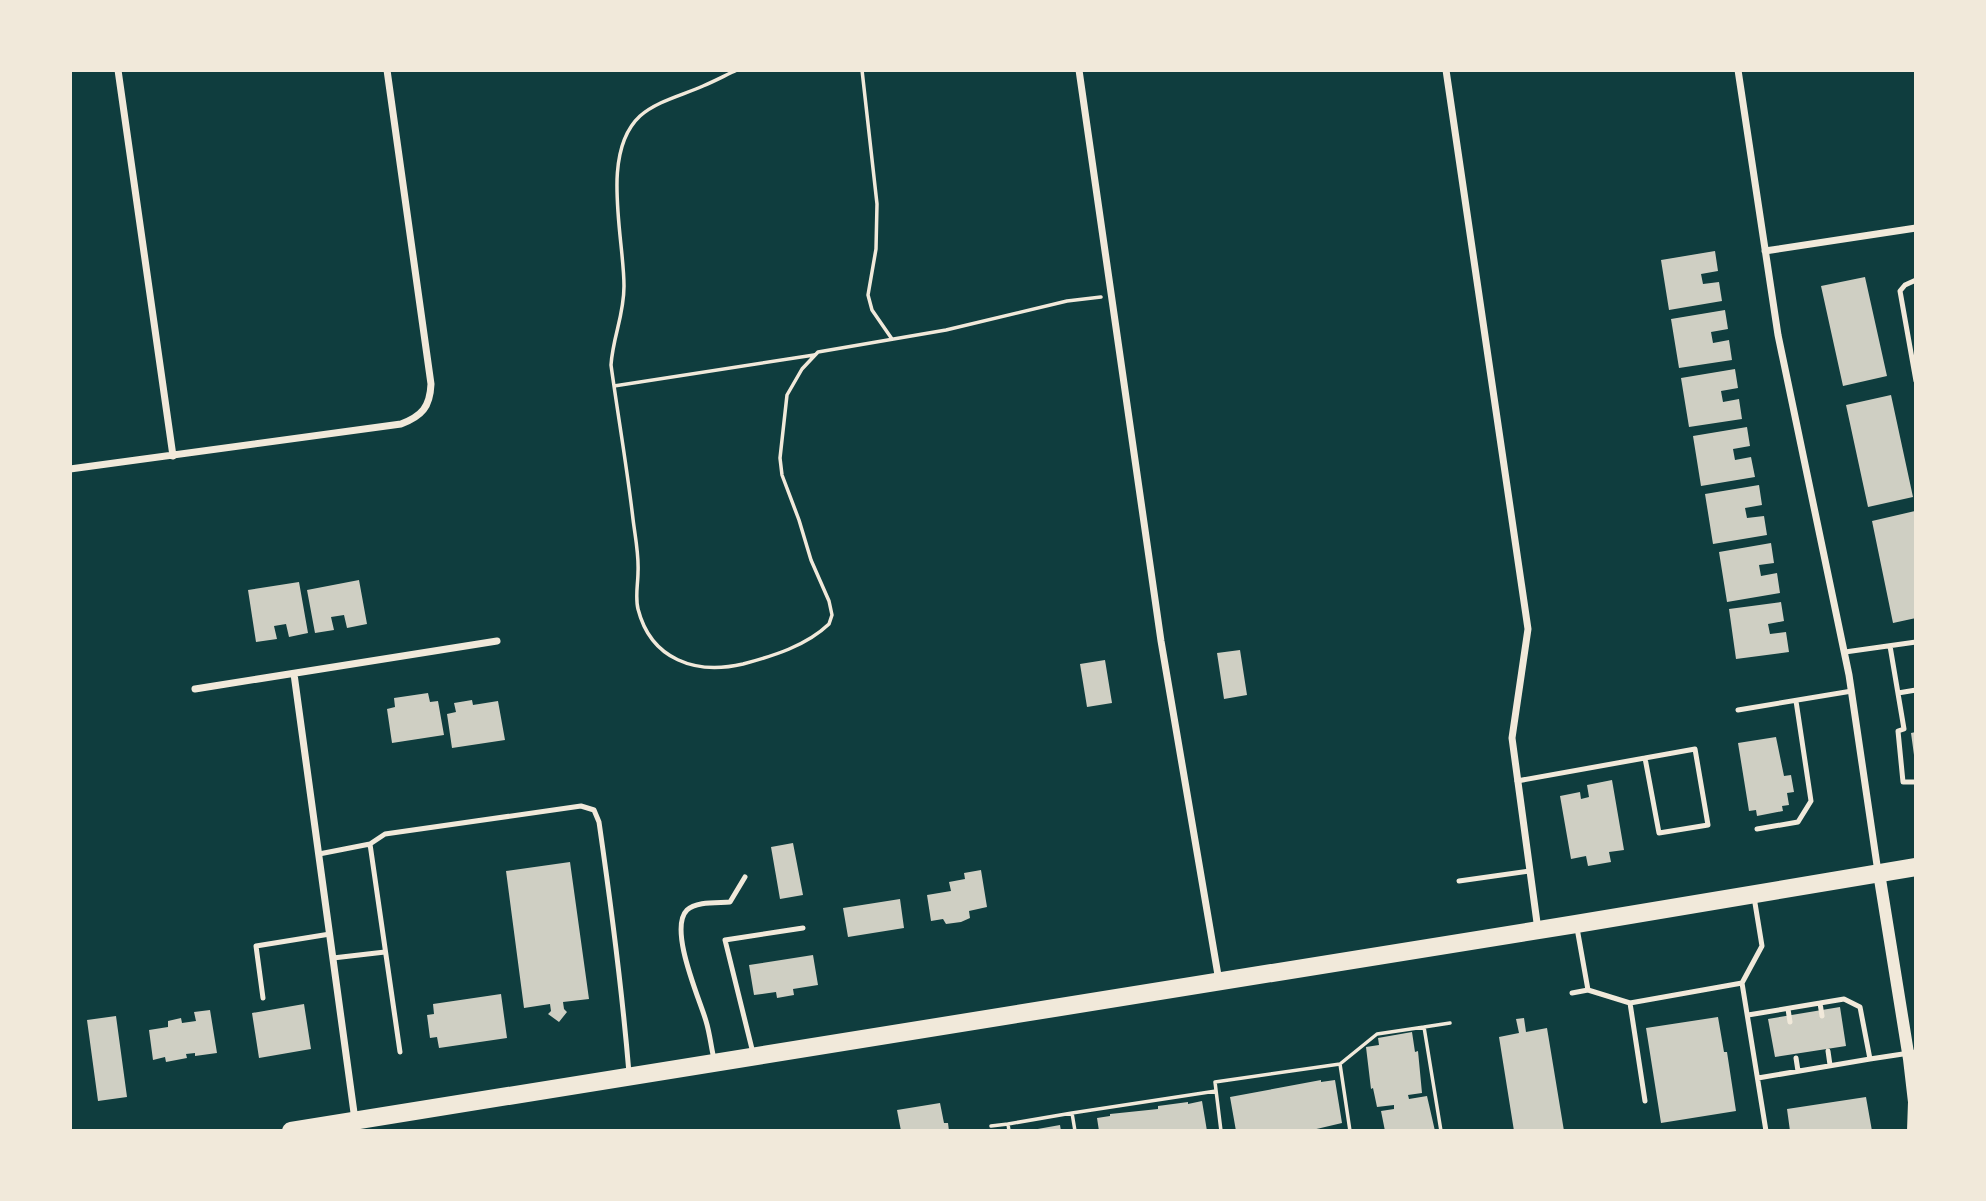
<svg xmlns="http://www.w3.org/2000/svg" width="1986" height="1201" font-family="Mulish,sans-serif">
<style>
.building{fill:#cfcfc3}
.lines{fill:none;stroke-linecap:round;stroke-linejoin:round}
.path{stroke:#f1e9da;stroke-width:3.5}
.service{stroke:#f1e9da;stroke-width:5}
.minor{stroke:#f1e9da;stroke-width:7}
.tertiary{stroke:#f1e9da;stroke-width:12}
.primary{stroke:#f1e9da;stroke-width:18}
</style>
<rect width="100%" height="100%" fill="#0f3d3e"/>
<!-- building -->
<path class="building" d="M 1715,251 L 1718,271 L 1701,274 L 1703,284 L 1719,282 L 1722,301 L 1669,310 L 1661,260 Z
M 1865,277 L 1887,376 L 1843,386 L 1821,286 Z
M 1725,310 L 1728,329 L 1711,332 L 1713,343 L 1729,340 L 1732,360 L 1679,368 L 1671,319 Z
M 1735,369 L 1738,388 L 1721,391 L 1723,402 L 1739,399 L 1742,419 L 1689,427 L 1681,378 Z
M 1891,395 L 1913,497 L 1868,507 L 1846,405 Z
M 1747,427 L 1750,446 L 1733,449 L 1735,460 L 1751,457 L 1755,477 L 1701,486 L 1693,436 Z
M 1759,485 L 1762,505 L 1745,508 L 1747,518 L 1764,516 L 1767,535 L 1713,544 L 1705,494 Z
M 1915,511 L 1916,618 L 1893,623 L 1872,521 Z
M 1771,543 L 1774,563 L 1759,565 L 1761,576 L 1777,573 L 1780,593 L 1727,602 L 1719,552 Z
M 359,580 L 367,624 L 347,628 L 344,615 L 331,617 L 334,630 L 315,633 L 307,590 Z
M 299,582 L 308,633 L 289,637 L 286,624 L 274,626 L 277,639 L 256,642 L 248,590 Z
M 1781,602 L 1784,621 L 1768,624 L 1770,634 L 1786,632 L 1789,652 L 1736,659 L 1729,609 Z
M 1240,650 L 1247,695 L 1224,699 L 1217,653 Z
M 1105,660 L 1112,703 L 1087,707 L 1080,664 Z
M 428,693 L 430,702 L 438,701 L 444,735 L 392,743 L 387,709 L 395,707 L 394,698 Z
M 472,700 L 473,705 L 498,701 L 505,740 L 452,748 L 447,714 L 456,712 L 454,703 Z
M 1916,732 L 1916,755 L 1914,755 L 1911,733 Z
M 1776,737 L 1784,776 L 1791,775 L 1794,792 L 1787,793 L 1789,805 L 1782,806 L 1783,811 L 1757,816 L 1756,810 L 1749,811 L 1738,743 Z
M 1612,780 L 1624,850 L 1609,852 L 1611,862 L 1588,866 L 1586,856 L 1571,859 L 1560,796 L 1580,792 L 1581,799 L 1589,797 L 1587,785 Z
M 793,843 L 803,895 L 780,899 L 771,847 Z
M 570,862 L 589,999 L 563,1002 L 564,1009 L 567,1012 L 559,1022 L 548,1014 L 551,1011 L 550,1004 L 524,1008 L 506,871 Z
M 981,870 L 987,907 L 969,911 L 970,918 L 961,922 L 946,924 L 943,919 L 931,921 L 927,895 L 951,891 L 949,882 L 965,879 L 964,873 Z
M 900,899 L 904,928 L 848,937 L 843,908 Z
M 813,955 L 818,985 L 793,989 L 794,995 L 777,998 L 776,992 L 754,995 L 749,965 Z
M 501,994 L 507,1038 L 439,1048 L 437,1037 L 430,1038 L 427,1015 L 434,1014 L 433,1004 Z
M 304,1004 L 311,1049 L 259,1058 L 252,1013 Z
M 1840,1007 L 1846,1046 L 1775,1057 L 1768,1019 Z
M 210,1010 L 217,1053 L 195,1056 L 195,1053 L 186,1054 L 187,1058 L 166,1062 L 165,1057 L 153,1060 L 149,1030 L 168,1027 L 168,1021 L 181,1018 L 182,1023 L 196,1021 L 194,1012 Z
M 116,1016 L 127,1097 L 98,1101 L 87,1020 Z
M 1718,1017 L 1724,1052 L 1727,1052 L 1736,1111 L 1661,1123 L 1646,1028 Z
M 1524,1018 L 1526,1032 L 1547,1028 L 1564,1131 L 1514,1131 L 1499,1037 L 1519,1033 L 1516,1019 Z
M 1412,1032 L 1415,1052 L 1418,1051 L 1422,1093 L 1408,1095 L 1409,1099 L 1427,1096 L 1435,1131 L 1385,1131 L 1381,1111 L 1394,1109 L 1394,1105 L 1377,1107 L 1373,1088 L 1371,1089 L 1366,1047 L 1379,1045 L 1378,1038 Z
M 1321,1080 L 1321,1082 L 1335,1080 L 1342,1123 L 1308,1131 L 1236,1131 L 1230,1097 Z
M 1866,1097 L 1872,1131 L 1790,1131 L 1787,1109 Z
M 1202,1101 L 1207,1131 L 1099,1131 L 1097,1118 L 1110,1116 L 1110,1114 L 1158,1109 L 1158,1106 L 1188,1102 L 1188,1104 Z
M 940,1103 L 944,1123 L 948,1123 L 949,1131 L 901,1131 L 897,1110 Z
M 1060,1125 L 1061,1131 L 1032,1131 L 1032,1130 Z"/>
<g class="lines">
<!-- path -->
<path class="path" d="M 737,70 C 726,75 715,81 703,86 C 683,95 657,101 640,116 C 600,153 624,237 624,286 C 624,316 613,336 611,365 C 618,416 627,467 633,519 C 635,536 639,554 638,572 C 638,584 635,597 638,609 C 651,660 696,675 743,664 C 773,656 806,646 829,624 L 832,615 L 829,601 L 811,560 L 799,520 L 782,475 L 780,458 L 787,395 L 802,369 L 818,352 L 946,330 L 1067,301 L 1101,297
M 862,70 L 877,204 L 876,249 L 868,295 L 872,310 L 892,339
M 614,386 L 814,355
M 991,1126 L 1008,1124
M 1009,1131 L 1008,1124 L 1072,1113
M 1075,1131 L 1072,1113 L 1216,1091
M 1221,1131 L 1215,1082 L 1340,1064
M 1350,1131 L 1340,1064 L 1377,1034 L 1424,1027
M 1441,1131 L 1424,1027 L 1450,1023"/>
<!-- service -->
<path class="service" d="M 1916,280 L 1905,285 L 1900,291 L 1916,381
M 1890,646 L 1904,729 L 1898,731 L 1903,782 L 1916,782
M 1845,652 L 1916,642
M 1898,693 L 1916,690
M 1738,710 L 1852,691
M 1517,781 L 1695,749 L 1708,825 L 1659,833 L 1645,758
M 1757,829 L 1798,822 L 1811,801 L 1796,701
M 370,844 L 400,1052
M 319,854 L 370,844 L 385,834 L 581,806 L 594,810 L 599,822 C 611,905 622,989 629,1073
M 1459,881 L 1530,871
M 1754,897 L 1762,946 L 1742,983 L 1766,1131
M 1577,928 L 1588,990
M 333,958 L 385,952
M 1572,993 L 1588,990 L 1630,1003
M 263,998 L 256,946 L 330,934
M 1820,1003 L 1822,1016
M 1788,1009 L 1790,1022
M 1748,1015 L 1844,999 L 1860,1007 L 1870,1059 L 1758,1078
M 1828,1051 L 1830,1065
M 753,1053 L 725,940 L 803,928
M 1796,1058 L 1798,1071
M 714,1059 C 711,1047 710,1034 706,1021 C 700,1000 668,929 687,910 C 696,901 718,903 730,902 L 745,877
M 1870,1059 L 1916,1052
M 1645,1101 L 1630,1003 L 1742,983"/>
<!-- minor -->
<path class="minor" d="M 118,70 L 173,456
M 1079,70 L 1161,641 L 1219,981
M 1446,70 L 1528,629 L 1512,738 L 1538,930
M 1738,70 L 1778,335 L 1849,675 L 1878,872
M 1765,251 L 1916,228
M 70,469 L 401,424 C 422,416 430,407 431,384 L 387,70
M 294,674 L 355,1120
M 195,689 L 497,641"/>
<!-- tertiary -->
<path class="tertiary" d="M 1879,873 L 1909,1059 L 1914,1102 L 1913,1131"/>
<!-- primary -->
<path class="primary" d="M 291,1131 L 1576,924 L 1916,867"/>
</g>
<!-- border -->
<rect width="1986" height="1201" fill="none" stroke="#f1e9da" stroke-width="144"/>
</svg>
